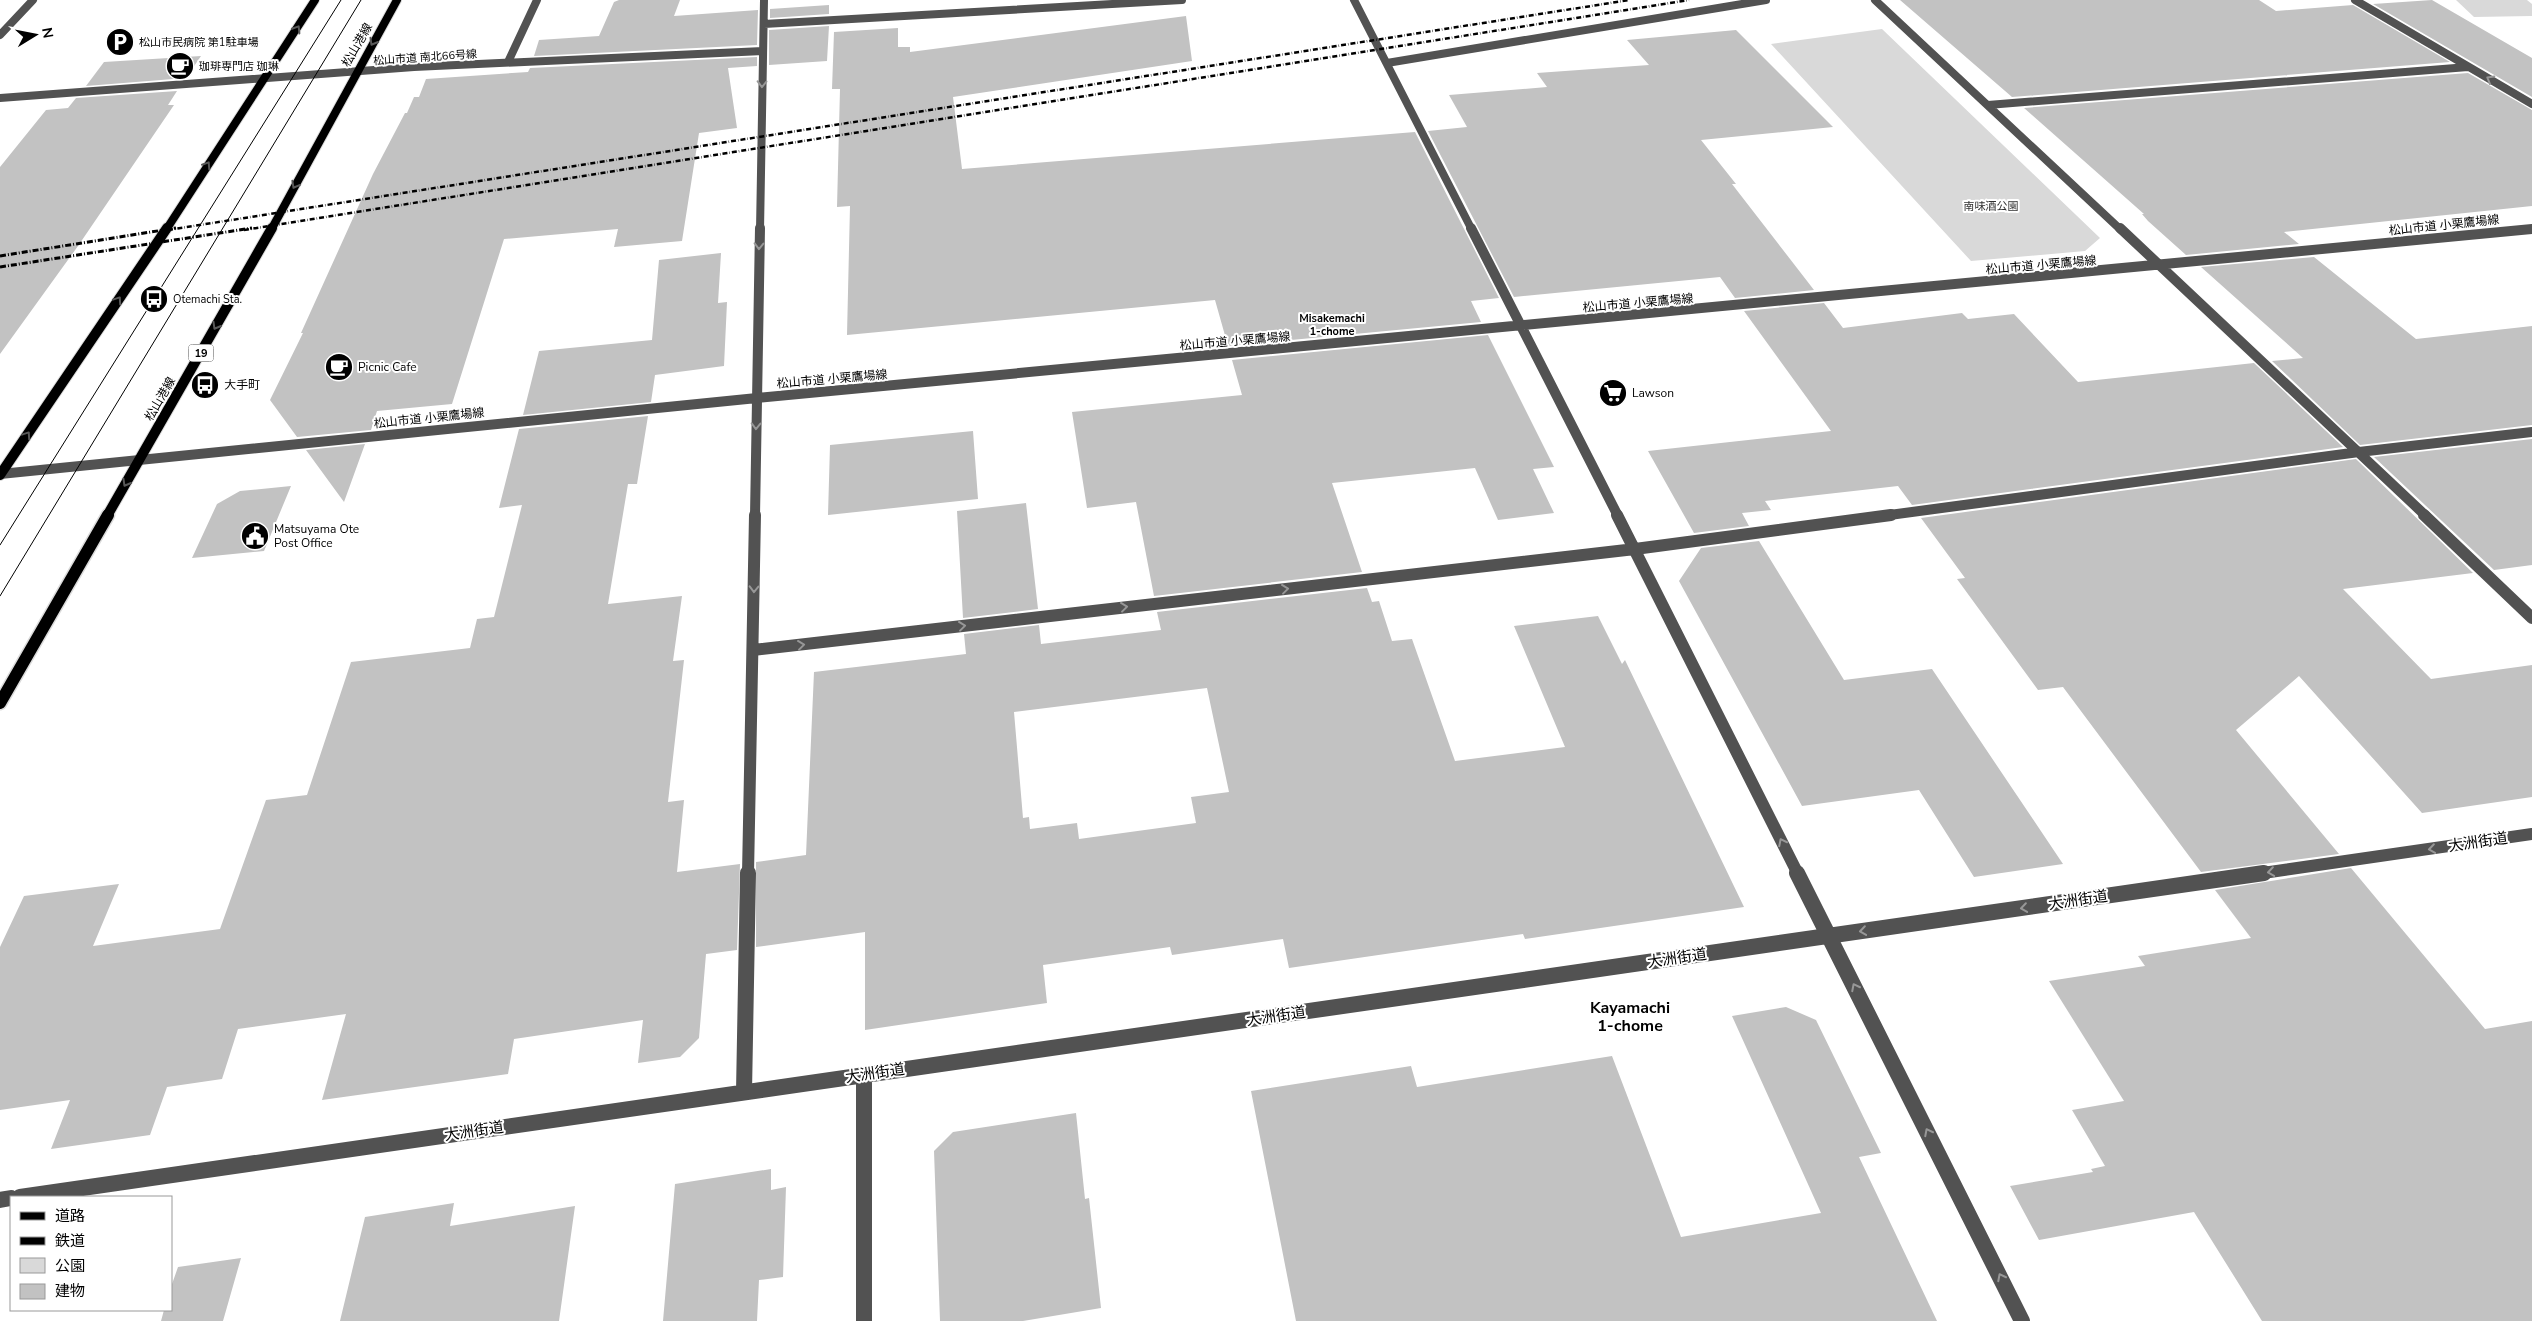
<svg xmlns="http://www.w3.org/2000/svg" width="2532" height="1321" font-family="'Nunito Sans','Noto Sans JP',sans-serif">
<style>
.green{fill:#d9d9d9}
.building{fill:#c2c2c2;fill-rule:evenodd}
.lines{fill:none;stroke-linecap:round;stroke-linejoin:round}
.major-far2-casing{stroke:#dbdbdb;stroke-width:10}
.major-far1-casing{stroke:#dbdbdb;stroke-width:12}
.major-casing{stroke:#dbdbdb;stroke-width:15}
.minor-far3{stroke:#525252;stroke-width:8}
.minor-far2{stroke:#525252;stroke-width:10}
.minor-far1{stroke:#525252;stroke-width:12}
.minor{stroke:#525252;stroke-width:16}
.major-far2{stroke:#000;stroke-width:8}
.major-far1{stroke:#000;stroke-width:10}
.major{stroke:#000;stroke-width:12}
.tram{stroke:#000;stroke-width:1}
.rail-far1{stroke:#000;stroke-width:2.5;stroke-dasharray:5 2 0.5 2;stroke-linecap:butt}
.rail{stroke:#000;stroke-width:3;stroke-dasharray:6 2 1 2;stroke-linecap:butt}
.oneway{stroke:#595959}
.oneway2{stroke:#979797}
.labels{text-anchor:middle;stroke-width:4;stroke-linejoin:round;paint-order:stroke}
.far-poi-label{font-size:11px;fill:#000;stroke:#fff;text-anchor:start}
.far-street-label{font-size:11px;fill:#000;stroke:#fff}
.far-park-label{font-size:11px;fill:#303030;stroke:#fff}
.far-neighbourhood-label{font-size:11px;font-weight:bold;fill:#000;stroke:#fff}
.shield{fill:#fff;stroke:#4c4c4c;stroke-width:1}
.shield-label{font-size:11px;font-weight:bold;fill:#000}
.street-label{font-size:12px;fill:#000;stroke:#fff}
.poi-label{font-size:12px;fill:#000;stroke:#fff;text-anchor:start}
.near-street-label{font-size:15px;fill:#000;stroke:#fff}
.near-neighbourhood-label{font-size:16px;font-weight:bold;fill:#000;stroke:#fff}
</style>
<rect width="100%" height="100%" fill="#fff"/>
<!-- green -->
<path class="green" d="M 2456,0 L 2527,0 L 2532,4 L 2532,16 L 2474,17 Z
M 1882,29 L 2100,238 L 2085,251 L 1971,261 L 1771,44 Z"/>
<!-- building -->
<path class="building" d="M 619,0 L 680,0 L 674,16 L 758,10 L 757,45 L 534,56 L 539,40 L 599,36 L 614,2 Z
M 1900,0 L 2259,0 L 2276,11 L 2353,5 L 2450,62 L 2012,97 Z
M 2432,0 L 2532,58 L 2532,97 L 2373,4 Z
M 829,5 L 829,14 L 770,18 L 770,9 Z
M 1186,16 L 1192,61 L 953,97 L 962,169 L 1415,132 L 1499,298 L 1471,301 L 1481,322 L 1228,346 L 1215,300 L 847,335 L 850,206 L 837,207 L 840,89 L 832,89 L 834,32 L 898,28 L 898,47 L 910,47 L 910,52 Z
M 829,26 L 827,61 L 769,65 L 769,30 Z
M 1736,30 L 1833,127 L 1701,140 L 1736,184 L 1732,184 L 1814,290 L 1735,298 L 1720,277 L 1514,297 L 1428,131 L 1467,127 L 1449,95 L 1547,87 L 1537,73 L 1649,65 L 1627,40 Z
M 201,56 L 186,78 L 86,86 L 104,62 Z
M 757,57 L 757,66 L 728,68 L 737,128 L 699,133 L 682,241 L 614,247 L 618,229 L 504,239 L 452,404 L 377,411 L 371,430 L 297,437 L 270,400 L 303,333 L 301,333 L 373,174 L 405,113 L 407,113 L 414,97 L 419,97 L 426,79 L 528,72 L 530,68 Z
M 2468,73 L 2532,110 L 2532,206 L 2284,232 L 2299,244 L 2186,255 L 2148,221 L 2142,214 L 2144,214 L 2024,108 Z
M 177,91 L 168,105 L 174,105 L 78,246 L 0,354 L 0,167 L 46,110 L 68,108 L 76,98 Z
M 721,253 L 718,303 L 727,302 L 724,366 L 655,375 L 651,402 L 523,415 L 539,351 L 652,340 L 659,260 Z
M 2314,257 L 2416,339 L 2532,326 L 2532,425 L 2360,445 L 2272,361 L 2303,358 L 2201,267 Z
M 1824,303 L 1843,328 L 1962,313 L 1968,319 L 2014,314 L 2078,382 L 2254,363 L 2343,447 L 1912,505 L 1898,486 L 1765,501 L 1771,510 L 1742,513 L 1749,526 L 1694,533 L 1648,451 L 1831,431 L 1744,311 Z
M 1488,335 L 1554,467 L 1533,469 L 1554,513 L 1498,520 L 1475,468 L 1332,483 L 1362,572 L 1154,596 L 1136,502 L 1087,508 L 1072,412 L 1242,395 L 1232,360 Z
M 648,416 L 637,484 L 628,484 L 608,604 L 682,596 L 673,661 L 684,660 L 668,802 L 684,800 L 677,872 L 740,864 L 737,950 L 706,954 L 699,1038 L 680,1057 L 638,1063 L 643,1020 L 514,1039 L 508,1074 L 322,1100 L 346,1014 L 238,1029 L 222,1079 L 167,1087 L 150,1135 L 51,1149 L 70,1100 L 0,1110 L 0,947 L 24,896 L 119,884 L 93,946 L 220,929 L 266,800 L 307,795 L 351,662 L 470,648 L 477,619 L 494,617 L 522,505 L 499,508 L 519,429 Z
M 973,431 L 978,499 L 828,515 L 830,445 Z
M 2532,439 L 2532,565 L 2494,570 L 2374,457 Z
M 365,444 L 344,502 L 306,450 Z
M 2356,459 L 2473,573 L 2343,589 L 2431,679 L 2532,665 L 2532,797 L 2422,813 L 2299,676 L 2236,730 L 2339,854 L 2201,872 L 2063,687 L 2038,690 L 1957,579 L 1965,578 L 1921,518 Z
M 291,486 L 264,551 L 192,558 L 217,504 L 240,491 Z
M 1026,503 L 1038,609 L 963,618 L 957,511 Z
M 1759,541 L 1844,680 L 1932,669 L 2063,864 L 1974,877 L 1919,790 L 1802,806 L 1679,581 L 1701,548 Z
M 1367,588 L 1372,602 L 1379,601 L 1392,641 L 1412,639 L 1455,761 L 1565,747 L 1514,626 L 1598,616 L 1622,664 L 1625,660 L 1744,907 L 1525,939 L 1523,934 L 1289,968 L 1283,939 L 1172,955 L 1170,947 L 1043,965 L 1047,1003 L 865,1030 L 865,932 L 756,947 L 756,862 L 806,855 L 814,672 L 966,654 L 964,634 L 1039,625 L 1041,644 L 1161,630 L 1157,612 ZM 1207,688 L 1229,792 L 1191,797 L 1196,823 L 1079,839 L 1077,823 L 1030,829 L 1029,817 L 1023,818 L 1014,712 Z
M 2351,868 L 2485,1029 L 2532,1021 L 2532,1321 L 2262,1321 L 2194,1212 L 2039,1240 L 2010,1186 L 2093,1172 L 2091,1169 L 2105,1166 L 2072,1110 L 2124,1101 L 2049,981 L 2145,966 L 2138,956 L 2251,938 L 2215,890 Z
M 1786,1007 L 1816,1020 L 1881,1153 L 1859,1157 L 1937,1321 L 1296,1321 L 1251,1091 L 1411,1066 L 1417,1087 L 1612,1056 L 1681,1237 L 1821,1213 L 1732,1016 Z
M 1076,1113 L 1085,1199 L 1089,1198 L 1101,1308 L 1023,1321 L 940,1321 L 934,1151 L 953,1132 Z
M 771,1169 L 771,1190 L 786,1187 L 783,1277 L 759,1280 L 757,1321 L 663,1321 L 675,1184 Z
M 454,1203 L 450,1226 L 575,1206 L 559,1321 L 340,1321 L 365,1217 Z
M 241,1258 L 223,1321 L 161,1321 L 164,1310 L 171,1310 L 171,1287 L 178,1267 Z"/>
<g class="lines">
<defs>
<path id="major-far2" d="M 166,230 L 315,0
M 271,230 L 397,0"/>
<path id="major-far1" d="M 0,475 L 167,228
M 107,516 L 272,228"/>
<path id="major" d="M 0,703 L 108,515"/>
</defs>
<!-- major-far2 casing -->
<use href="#major-far2" class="major-far2-casing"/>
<!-- major-far1 casing -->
<use href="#major-far1" class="major-far1-casing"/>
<!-- major casing -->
<use href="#major" class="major-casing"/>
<!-- minor-far3 -->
<path class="minor-far3" d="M 1354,0 L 1472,230
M 1875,0 L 2121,230
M 2355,0 L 2532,104
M 764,24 L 1182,0
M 0,35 L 33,0
M 508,62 L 537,0
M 1387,63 L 1766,0
M 0,98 L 414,67 L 763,51
M 1988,105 L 2468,67
M 760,230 L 764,0
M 2526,230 L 2532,229"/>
<!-- minor-far2 -->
<path class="minor-far2" d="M 1471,228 L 1618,516
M 2120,228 L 2426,516
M 0,474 L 757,398 L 2532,229
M 755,516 L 760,228
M 1882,516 L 2359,452 L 2532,432"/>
<!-- minor-far1 -->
<path class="minor-far1" d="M 1617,515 L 1798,874
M 2424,515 L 2532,618
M 753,650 L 1635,549 L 1891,515
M 748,874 L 755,515
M 2256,874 L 2532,834"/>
<!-- minor -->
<path class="minor" d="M 1797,873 L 2022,1321
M 864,1075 L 864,1321
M 744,1092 L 748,873
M 20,1197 L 2264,873
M 0,1200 L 11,1198"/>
<!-- major-far2 -->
<use href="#major-far2" class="major-far2"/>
<!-- major-far1 -->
<use href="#major-far1" class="major-far1"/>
<!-- major -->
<use href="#major" class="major"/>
<!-- tram -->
<path class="tram" d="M 0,545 L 341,0
M 0,596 L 361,0"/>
<!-- rail-far1 -->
<path class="rail-far1" d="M 168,230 L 1629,0
M 244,230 L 1689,0"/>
<!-- rail -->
<path class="rail" d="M 0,256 L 176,228
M 0,267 L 252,228"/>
</g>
<!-- one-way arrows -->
<defs><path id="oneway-chevron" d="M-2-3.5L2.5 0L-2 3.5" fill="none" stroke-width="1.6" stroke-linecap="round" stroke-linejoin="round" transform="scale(1.25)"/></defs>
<g class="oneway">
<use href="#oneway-chevron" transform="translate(297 29) rotate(-58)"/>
<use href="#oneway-chevron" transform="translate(373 42) rotate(120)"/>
<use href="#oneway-chevron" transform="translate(207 165) rotate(-57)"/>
<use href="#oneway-chevron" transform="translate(295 185) rotate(119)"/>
<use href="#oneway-chevron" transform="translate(118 300) rotate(-56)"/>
<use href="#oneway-chevron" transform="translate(216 326) rotate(120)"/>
<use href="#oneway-chevron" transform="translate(27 435) rotate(-56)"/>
<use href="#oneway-chevron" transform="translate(126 483) rotate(120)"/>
</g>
<g class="oneway2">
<use href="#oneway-chevron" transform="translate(2490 79) rotate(-150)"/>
<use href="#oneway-chevron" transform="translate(762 84) rotate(91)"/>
<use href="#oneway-chevron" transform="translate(759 246) rotate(91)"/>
<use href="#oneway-chevron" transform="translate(756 426) rotate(91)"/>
<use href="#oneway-chevron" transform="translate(754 589) rotate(91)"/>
<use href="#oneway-chevron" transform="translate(1285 589) rotate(-7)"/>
<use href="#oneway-chevron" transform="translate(1124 607) rotate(-7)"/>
<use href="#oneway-chevron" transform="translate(962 626) rotate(-7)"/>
<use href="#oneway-chevron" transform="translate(801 645) rotate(-7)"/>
<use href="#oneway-chevron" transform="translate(1782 842) rotate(-117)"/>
<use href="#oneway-chevron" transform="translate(2432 849) rotate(172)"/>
<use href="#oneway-chevron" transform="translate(2271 872) rotate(172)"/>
<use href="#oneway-chevron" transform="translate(2024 908) rotate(172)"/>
<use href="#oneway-chevron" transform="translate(1863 931) rotate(172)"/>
<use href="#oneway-chevron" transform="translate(1855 987) rotate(-117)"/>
<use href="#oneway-chevron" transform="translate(1928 1132) rotate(-117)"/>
<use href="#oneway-chevron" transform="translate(2001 1277) rotate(-117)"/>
</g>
<!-- icons -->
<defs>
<symbol id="parking-disc" viewBox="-11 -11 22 22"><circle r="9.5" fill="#000" stroke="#fff"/><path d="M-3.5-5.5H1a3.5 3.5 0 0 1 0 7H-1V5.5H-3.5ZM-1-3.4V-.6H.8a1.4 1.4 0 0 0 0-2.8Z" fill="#fff"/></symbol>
<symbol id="cafe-disc" viewBox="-11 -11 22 22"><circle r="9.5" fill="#000" stroke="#fff"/><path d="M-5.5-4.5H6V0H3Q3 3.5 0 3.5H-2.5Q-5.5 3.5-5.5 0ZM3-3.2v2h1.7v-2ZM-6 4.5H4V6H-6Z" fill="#fff"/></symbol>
<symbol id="bus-disc" viewBox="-11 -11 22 22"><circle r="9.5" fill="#000" stroke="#fff"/><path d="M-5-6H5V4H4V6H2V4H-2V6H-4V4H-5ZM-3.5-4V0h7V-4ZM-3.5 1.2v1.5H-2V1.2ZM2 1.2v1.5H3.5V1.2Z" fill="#fff"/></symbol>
<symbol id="supermarket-disc" viewBox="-11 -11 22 22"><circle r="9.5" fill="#000" stroke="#fff"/><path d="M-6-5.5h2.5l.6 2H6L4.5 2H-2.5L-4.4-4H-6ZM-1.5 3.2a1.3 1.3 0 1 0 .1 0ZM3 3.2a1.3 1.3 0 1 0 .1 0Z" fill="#fff"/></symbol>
<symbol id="civic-disc" viewBox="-11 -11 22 22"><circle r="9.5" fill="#000" stroke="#fff"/><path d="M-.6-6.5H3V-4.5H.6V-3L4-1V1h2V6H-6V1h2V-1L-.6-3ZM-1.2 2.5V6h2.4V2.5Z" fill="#fff"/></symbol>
</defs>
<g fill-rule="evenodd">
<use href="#parking-disc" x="104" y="26" width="32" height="32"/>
<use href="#cafe-disc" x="164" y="50" width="32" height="32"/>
<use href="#bus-disc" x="138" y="283" width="32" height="32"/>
<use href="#cafe-disc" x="323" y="351" width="32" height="32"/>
<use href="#bus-disc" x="189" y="369" width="32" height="32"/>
<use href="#supermarket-disc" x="1597" y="377" width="32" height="32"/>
<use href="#civic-disc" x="239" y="520" width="32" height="32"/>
</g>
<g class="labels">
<!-- far-poi labels -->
<g class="far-poi-label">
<text x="139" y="46">松山市民病院 第1駐車場</text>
<text x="199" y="70">珈琲専門店 珈琳</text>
<text x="173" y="303">Otemachi Sta.</text>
</g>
<!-- far-street labels -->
<g class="far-street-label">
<text transform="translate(425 57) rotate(-4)" y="4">松山市道 南北66号線</text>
</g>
<!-- far-park labels -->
<g class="far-park-label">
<text x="1991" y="210">南味酒公園</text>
</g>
<!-- far-neighbourhood labels -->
<g class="far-neighbourhood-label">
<text x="1332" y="322">Misakemachi<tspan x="1332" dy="13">1-chome</tspan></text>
</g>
<!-- shield labels -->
<rect class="shield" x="188.5" y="344.5" width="25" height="17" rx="4"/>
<g class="shield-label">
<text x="201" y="357">19</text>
</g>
<!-- street labels -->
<g class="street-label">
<text transform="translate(357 45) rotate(-60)" y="4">松山港線</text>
<text transform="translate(2444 225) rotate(-6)" y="4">松山市道 小栗鷹場線</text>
<text transform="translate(2041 265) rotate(-5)" y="4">松山市道 小栗鷹場線</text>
<text transform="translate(1638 303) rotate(-5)" y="4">松山市道 小栗鷹場線</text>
<text transform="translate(1235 341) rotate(-5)" y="4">松山市道 小栗鷹場線</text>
<text transform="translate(832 379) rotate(-5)" y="4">松山市道 小栗鷹場線</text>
<text transform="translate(160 399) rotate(-60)" y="4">松山港線</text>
<text transform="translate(429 418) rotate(-6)" y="4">松山市道 小栗鷹場線</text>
</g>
<!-- poi labels -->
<g class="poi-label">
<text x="358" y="371">Picnic Cafe</text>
<text x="224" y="389">大手町</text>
<text x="1632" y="397">Lawson</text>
<text x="274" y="533">Matsuyama Ote<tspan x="274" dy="14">Post Office</tspan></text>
</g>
<!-- near-street labels -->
<g class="near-street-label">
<text transform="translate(2478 842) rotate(-8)" y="5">大洲街道</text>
<text transform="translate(2078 900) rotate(-8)" y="5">大洲街道</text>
<text transform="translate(1677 958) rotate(-8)" y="5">大洲街道</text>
<text transform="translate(1276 1016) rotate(-8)" y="5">大洲街道</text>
<text transform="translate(875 1073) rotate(-8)" y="5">大洲街道</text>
<text transform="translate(474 1131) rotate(-8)" y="5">大洲街道</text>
</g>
<!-- near-neighbourhood labels -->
<g class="near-neighbourhood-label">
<text x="1630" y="1013">Kayamachi<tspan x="1630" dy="18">1-chome</tspan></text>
</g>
</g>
<!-- legend -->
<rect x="10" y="1196" width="162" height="115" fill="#ffffff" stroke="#999999"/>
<rect x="20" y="1212" width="25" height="8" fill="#000000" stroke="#999999"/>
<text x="55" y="1221" font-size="15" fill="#000000">道路</text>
<rect x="20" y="1237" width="25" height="8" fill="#000000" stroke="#999999"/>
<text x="55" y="1246" font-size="15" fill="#000000">鉄道</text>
<rect x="20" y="1258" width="25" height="15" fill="#d9d9d9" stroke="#999999"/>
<text x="55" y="1271" font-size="15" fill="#000000">公園</text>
<rect x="20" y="1284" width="25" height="15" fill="#c2c2c2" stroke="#999999"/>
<text x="55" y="1296" font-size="15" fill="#000000">建物</text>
<!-- north arrow -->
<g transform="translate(35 35) rotate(80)" stroke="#ffffff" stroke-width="4" paint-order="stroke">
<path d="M0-4L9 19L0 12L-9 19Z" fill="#000000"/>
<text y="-8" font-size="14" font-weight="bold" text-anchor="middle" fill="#000000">N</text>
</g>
</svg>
